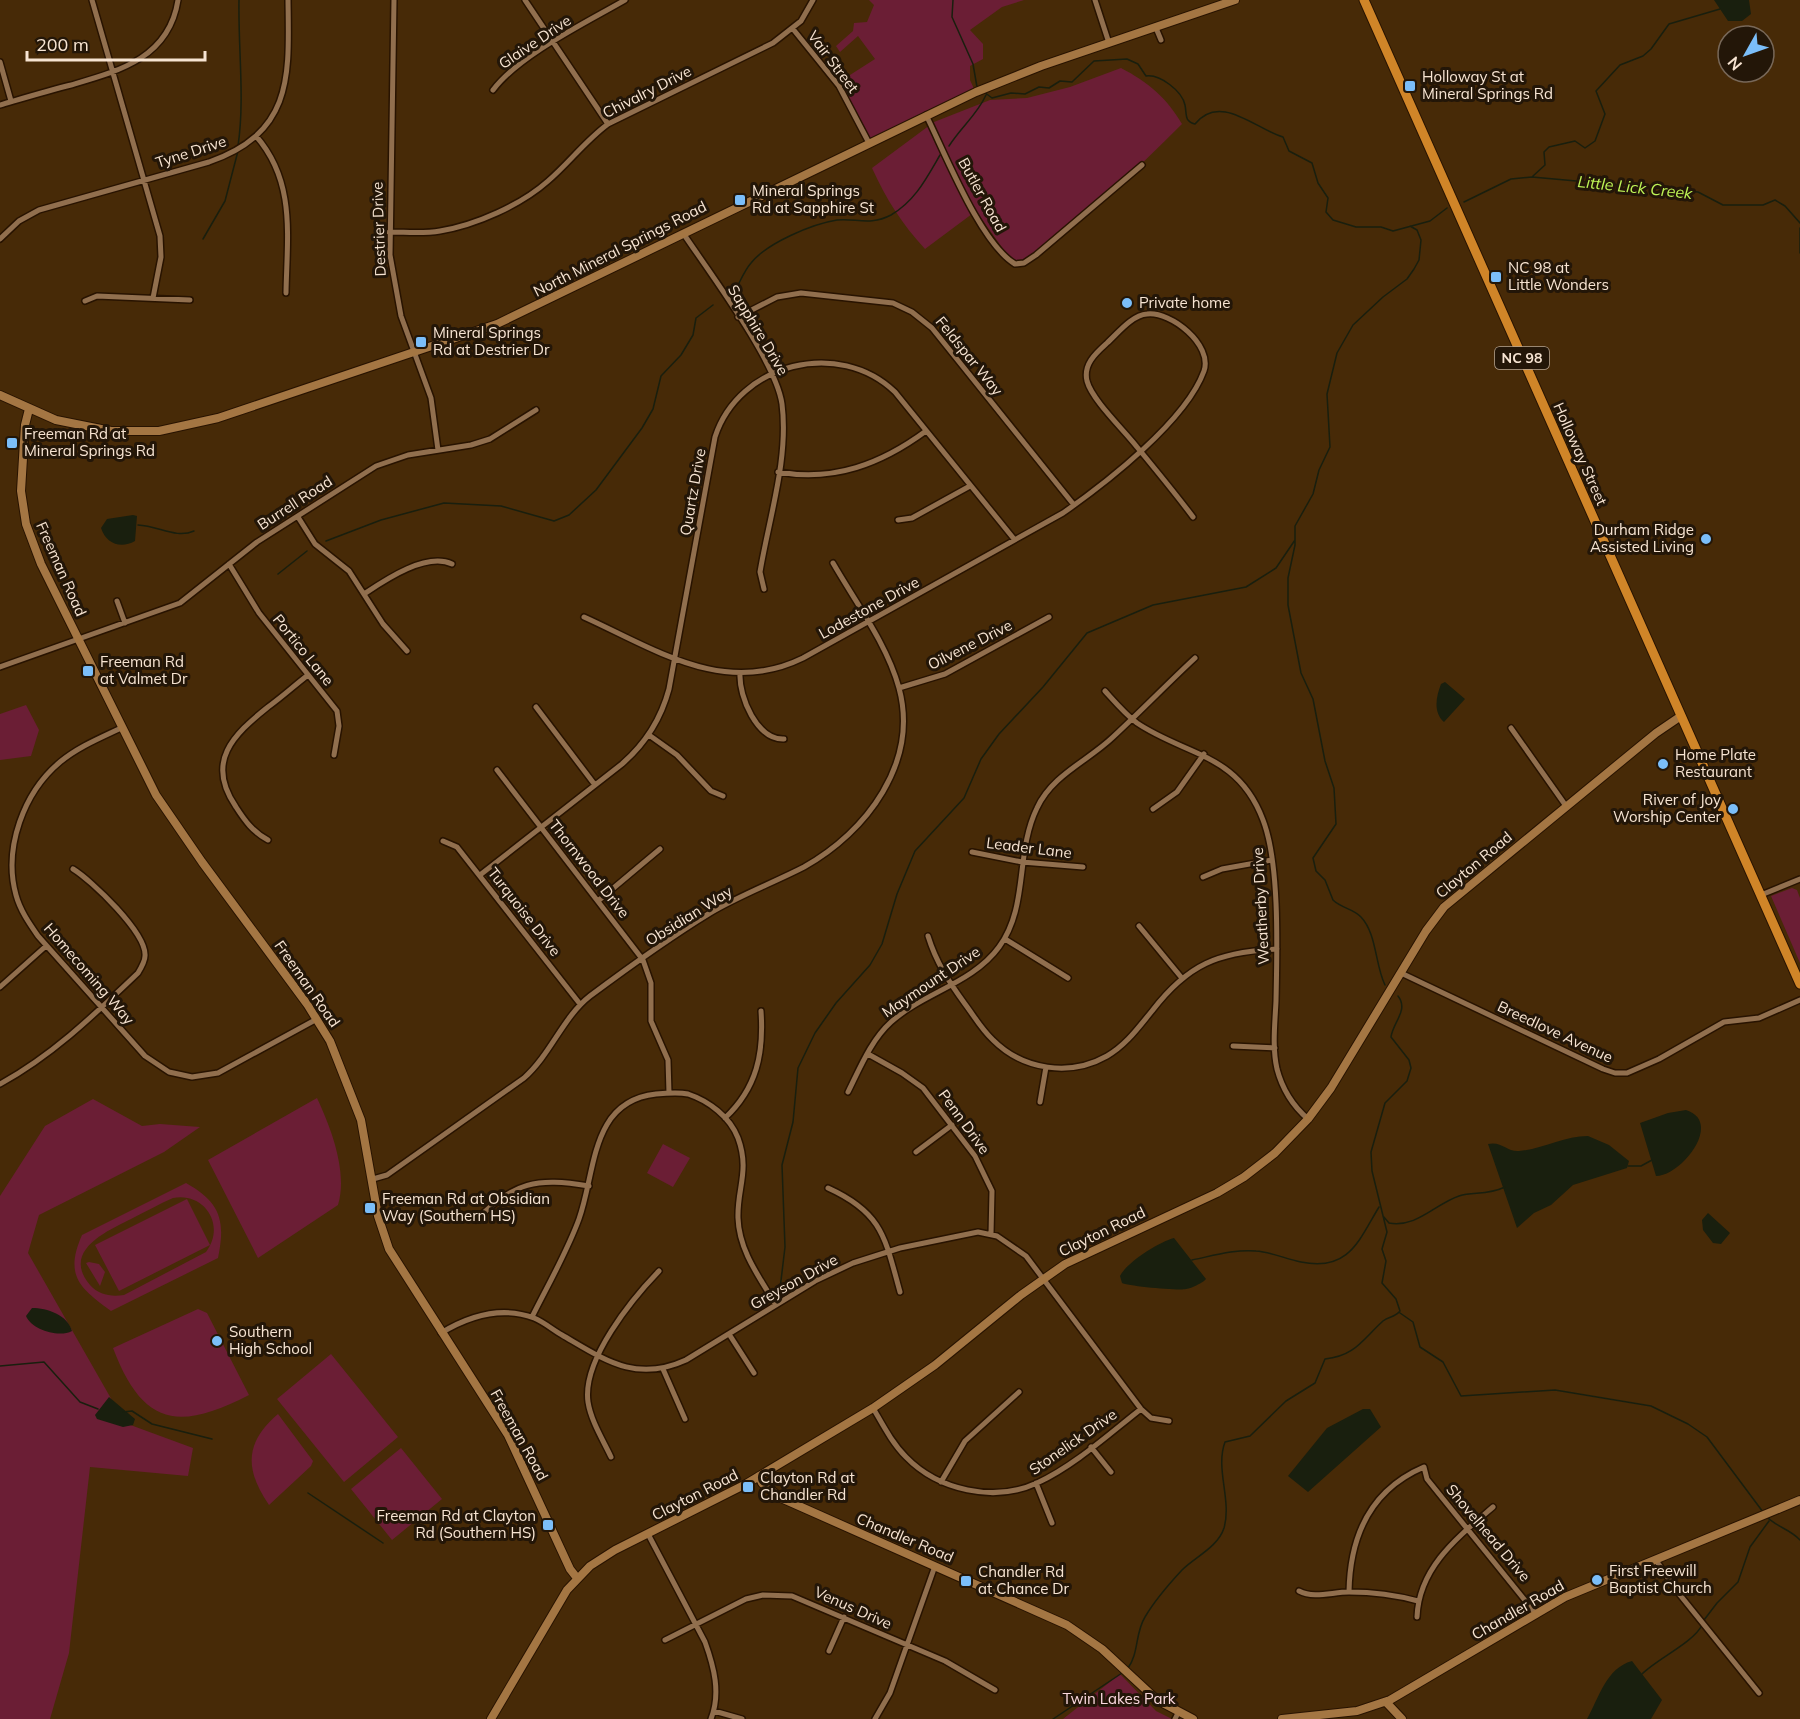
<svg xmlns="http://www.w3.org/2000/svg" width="1800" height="1719" font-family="Mulish,sans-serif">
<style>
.green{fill:#6b1e35;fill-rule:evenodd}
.water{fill:#191f0e}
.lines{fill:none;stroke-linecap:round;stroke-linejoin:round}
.stream{stroke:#191f0e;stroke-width:1.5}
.street-casing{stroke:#281300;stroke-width:8}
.secondary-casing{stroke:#281300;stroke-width:10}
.highway-casing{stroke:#281300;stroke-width:11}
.street{stroke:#916f4e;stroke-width:5}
.secondary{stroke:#a47643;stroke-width:8}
.highway{stroke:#d08528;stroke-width:9}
.poi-dot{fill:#7bbef9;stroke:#231608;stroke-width:2}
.labels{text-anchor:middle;stroke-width:6;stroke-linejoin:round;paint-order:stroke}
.shield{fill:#231608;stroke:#b7a695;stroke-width:1.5}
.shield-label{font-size:14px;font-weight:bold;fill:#f7e4d2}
.street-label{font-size:15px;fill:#f7e4d2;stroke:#231608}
.poi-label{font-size:15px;fill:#f7e4d2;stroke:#231608;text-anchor:start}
.park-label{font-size:15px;fill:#fcdae0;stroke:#231608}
.water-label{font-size:16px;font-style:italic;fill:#bff556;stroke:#231608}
</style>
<rect width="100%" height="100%" fill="#472a07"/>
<!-- green -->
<path class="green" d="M 869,0 L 1024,0 L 1002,7 L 970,30 L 983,44 L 983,59 L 970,66 L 970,80 L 975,91 L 869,142 L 839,82 L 875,59 L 858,36 L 840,52 L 836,46 L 853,31 L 854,23 L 867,22 L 874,5 Z
M 1121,68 C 1148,82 1167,98 1182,124 C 1132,174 1079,224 1020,264 L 1011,260 L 976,211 L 925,249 C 902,224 886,199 872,168 L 934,122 L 990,100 L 1027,98 L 1070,87 Z
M 26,705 L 39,730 L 31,756 L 0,760 L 0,714 Z
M 1792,888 L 1797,890 L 1800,898 L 1800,963 L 1771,896 Z
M 317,1098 C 331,1128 348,1172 338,1205 L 258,1258 L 208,1160 Z
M 93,1099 L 142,1126 L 160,1124 L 200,1127 L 164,1152 L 39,1215 L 28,1253 L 125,1423 L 193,1448 L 188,1476 L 90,1467 L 69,1653 L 50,1719 L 0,1719 L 0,1196 L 45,1126 Z
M 663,1144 L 690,1158 L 673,1187 L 647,1173 Z
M 186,1183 C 220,1202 226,1220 218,1258 L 111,1311 C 80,1288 64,1276 82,1235 ZM 173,1198 C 205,1192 226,1226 206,1252 L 124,1295 C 111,1297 99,1295 90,1285 C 61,1251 107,1231 131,1219 C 145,1212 159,1204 173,1198 Z
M 187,1199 L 210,1245 L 119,1291 L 95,1245 Z
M 89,1262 L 99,1264 L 105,1272 L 100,1286 L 86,1263 Z
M 198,1309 L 207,1313 L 249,1395 C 179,1431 143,1427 113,1348 Z
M 331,1354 L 398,1437 L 344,1482 L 277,1399 Z
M 278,1414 L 313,1461 L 311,1466 L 269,1505 C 245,1470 244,1443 278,1414 Z
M 401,1448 L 442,1499 L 392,1540 L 351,1489 Z
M 1120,1674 L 1156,1711 L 1172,1719 L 1063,1719 Z"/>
<!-- water -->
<path class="water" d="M 1714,0 L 1749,0 L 1751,14 L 1742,21 L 1728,21 Z
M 133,515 L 137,516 L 135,541 C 121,549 106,544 101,528 L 107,519 Z
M 1445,682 L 1465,699 L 1444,722 C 1433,712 1436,697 1441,684 Z
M 1686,1110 C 1724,1122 1681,1176 1656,1176 L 1640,1123 L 1668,1113 Z
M 1588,1136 L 1609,1145 L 1629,1161 L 1627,1168 L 1573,1185 L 1551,1205 L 1534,1213 L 1517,1228 L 1488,1144 C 1502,1141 1507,1152 1519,1151 C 1543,1149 1564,1136 1588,1136 Z
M 1708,1213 L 1730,1233 L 1721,1244 L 1713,1243 L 1703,1230 L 1702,1220 Z
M 1174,1238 L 1206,1279 L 1204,1281 C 1199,1284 1193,1288 1186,1289 C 1180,1291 1127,1286 1122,1283 L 1120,1276 C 1127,1262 1159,1242 1174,1238 Z
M 32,1308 C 47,1308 68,1315 72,1331 C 59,1338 32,1330 26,1316 Z
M 109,1397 L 135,1419 L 133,1425 L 123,1427 L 97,1419 L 95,1415 Z
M 1363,1409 L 1370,1409 L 1381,1427 L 1308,1492 L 1288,1476 L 1327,1428 Z
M 1632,1661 L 1662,1700 L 1651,1719 L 1587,1719 C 1599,1698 1606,1668 1632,1661 Z"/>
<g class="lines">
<!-- stream -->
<path class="stream" d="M 953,0 L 952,17 L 973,64 L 977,87
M 984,92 L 992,98 L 1011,93 L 1025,94 L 1039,87 L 1049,88 L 1060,81 L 1072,82 L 1094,61 L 1127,59 L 1138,64 L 1146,76 C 1160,74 1182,91 1185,105 C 1187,115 1184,121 1195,124 C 1220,92 1257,130 1283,137 L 1289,151 L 1312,163 L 1318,183 L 1328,198 L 1326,212 L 1333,220 L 1356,227 L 1381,227 L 1393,231 L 1430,221 L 1447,208
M 238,146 C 245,99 238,48 239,0
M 949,146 C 961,127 977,115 986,95
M 1533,176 L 1545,165 L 1544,152 L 1549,147 L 1575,141 L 1585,148 L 1595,141 L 1605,114 L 1596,91 L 1620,65 L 1643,56 L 1651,49 L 1669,24 L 1720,9
M 1464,202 L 1511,179 L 1532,177 L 1698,192 L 1723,205 L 1763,205 L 1775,200 L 1785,206 L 1800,223
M 1800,228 L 1800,253
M 203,239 L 225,201 L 238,151
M 735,291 C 740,282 744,271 751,263 C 767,243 812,224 837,220 C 856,218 870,226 891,215 C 915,201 926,179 940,155
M 138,525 C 159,526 176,539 194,531
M 326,541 L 381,520 L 444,503 L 501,506 L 554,521 L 569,515 L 596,490 L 642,428 L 653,409 L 661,376 L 681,355 L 693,335 L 696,318 L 713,305
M 278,574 L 307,551
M 1385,985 C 1375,965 1377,934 1361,917 C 1354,909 1341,908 1333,900 L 1325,880 L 1316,871 L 1313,858 L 1336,824 L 1334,788 L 1325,761 L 1313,699 L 1301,673 L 1288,605 L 1288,578 L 1295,545 L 1295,526 L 1313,494 L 1319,470 L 1330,447 L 1327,394 L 1337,353 L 1353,325 L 1383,297 L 1407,279 L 1414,269 L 1419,260 L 1421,240 L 1417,230 L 1410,226
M 1398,996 C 1409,1010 1393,1022 1391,1037 L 1409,1060 L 1411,1068 L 1407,1081 L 1385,1103 L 1371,1152 L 1372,1171 L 1387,1232 L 1382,1249 L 1386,1261 L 1382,1283 L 1396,1299 L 1400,1311
M 1628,1166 L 1641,1166 L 1652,1160
M 1383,1216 L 1389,1223 C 1417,1228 1435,1204 1459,1196 C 1473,1191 1486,1196 1505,1187
M 1192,1260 C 1212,1256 1235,1249 1256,1251 C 1271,1252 1286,1259 1301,1262 C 1349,1272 1359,1240 1379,1207
M 780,1289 L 785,1247 L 782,1165 L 793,1122 L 798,1068 L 815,1033 L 836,1003 L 870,965 L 882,944 L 897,894 L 915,851 L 964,798 L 981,759 L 999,734 L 1043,687 L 1087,633 L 1153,605 L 1246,587 L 1276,568 L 1295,540
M 1400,1313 L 1413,1322 L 1420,1347 L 1443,1362 L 1461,1396 L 1555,1390 L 1651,1406 L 1688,1424 L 1707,1437 L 1763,1512
M 0,1366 L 44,1362 L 80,1402 L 98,1409
M 123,1412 L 132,1411 L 152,1424 L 212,1439
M 308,1493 L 383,1543
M 1766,1516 C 1776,1527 1790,1529 1800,1540
M 1704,1620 L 1717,1603 L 1738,1582 L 1750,1547 L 1769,1521
M 1128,1668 C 1139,1653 1135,1633 1145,1617 C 1155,1600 1169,1584 1182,1570 C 1195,1557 1218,1547 1224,1528 C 1232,1500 1215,1469 1225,1442 L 1250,1436 L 1286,1401 L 1315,1383 L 1325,1359 C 1355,1356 1362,1340 1383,1321 C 1388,1317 1395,1317 1399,1312
M 1642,1674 C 1657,1659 1694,1642 1702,1625
M 1053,1719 L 1122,1673"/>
<defs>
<path id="street" d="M 92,0 L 160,236 L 161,257 L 153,298
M 394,0 L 390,255 L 401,316 L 431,398 L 438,450
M 525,0 L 608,124
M 1095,0 L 1109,43
M 1156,28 L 1161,40
M 793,29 L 839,86 L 869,143
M 0,62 L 11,101
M 493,90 C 519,55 587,22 625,0
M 0,105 C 24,98 47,91 71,85 C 119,71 169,58 178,0
M 926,115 C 945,153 980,243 1015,264 L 1024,263 L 1036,255 L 1142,165
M 256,136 C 296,182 287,236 286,293
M 389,232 C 406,232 423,234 440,231 C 476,225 521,205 548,181 C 569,163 585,141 608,124 L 773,43 L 801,21 L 813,0
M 683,233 C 709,272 776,361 782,404 C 789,458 769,518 760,572 L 764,589
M 0,239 L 19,221 L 39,210 L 209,162 C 294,132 289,75 288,0
M 85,301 L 97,296 L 190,300
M 738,317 L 777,297 L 801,293 L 893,303 L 912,312 L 932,328 L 1074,505
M 778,472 C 834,482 881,464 926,431
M 298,517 L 315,544 L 349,571 L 383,624 L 407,651
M 898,520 L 912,518 L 970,486
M 229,564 L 259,613 L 337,711 L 339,726 L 334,755
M 364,594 C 385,580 426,552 452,564
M 117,601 L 125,623
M 584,617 C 655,649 724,697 803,658 L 1063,513 C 1106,483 1186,421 1204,371 C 1213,345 1171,311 1147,314 C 1132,315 1118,333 1107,343 C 1096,353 1083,364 1087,381 C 1092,400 1124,430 1137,447 C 1156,470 1175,493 1193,517
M 0,667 L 180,603 L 257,542 L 376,466 L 408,455 L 471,445 L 490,439 L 536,410
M 740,674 C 739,697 757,740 784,739
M 899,688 L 945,674 L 1049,617
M 1105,691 C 1115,702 1125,714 1137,723 C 1186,756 1238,753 1263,820 C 1280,864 1277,952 1276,1001 C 1275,1023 1272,1047 1277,1069 C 1282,1088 1293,1106 1308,1119
M 536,707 L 595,785
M 121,728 C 100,738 78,747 60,762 C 24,792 3,848 16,895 C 20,910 29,923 38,936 L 145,1056 L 169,1072 L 192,1077 L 218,1073 L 317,1019
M 1511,728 L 1566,806
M 649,735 L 677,755 L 711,791 L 723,796
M 497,770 L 643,960 L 651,983 L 651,1021 L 668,1060 L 669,1093
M 1153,809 L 1177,792 L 1204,754
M 268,840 C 253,832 245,821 236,807 C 205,762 233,735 268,707 C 282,697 295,685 308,675
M 443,841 L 457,847 L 580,1004
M 972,852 L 1022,862 L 1083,867
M 480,875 L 622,764 C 645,744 661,719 669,689 L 715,437 C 739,363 839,338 895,392 L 1014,539
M 1203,877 L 1222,869 L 1272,860
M 1761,895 L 1800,879
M 598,901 L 660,849
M 1139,926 L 1181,977
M 928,936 C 936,962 949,982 965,1004 C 974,1016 982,1030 993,1040 C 1023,1070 1070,1077 1107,1056 C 1126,1045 1138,1028 1152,1011 C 1188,964 1218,952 1277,949
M 1005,939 L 1068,978
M 1401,973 L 1603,1069 L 1615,1073 L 1627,1073 L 1659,1059 L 1724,1022 L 1759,1018 L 1800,1000
M 0,987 L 46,946
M 1233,1046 L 1275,1048
M 868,1054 L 902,1073 L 923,1088 L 975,1156 L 992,1191 L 991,1234
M 0,1084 C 53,1055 95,1014 138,973 C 141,968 145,961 145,956 C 147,933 91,880 73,869
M 848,1092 C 860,1068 871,1040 891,1022 C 923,993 973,983 999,947 C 1029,906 1015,853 1037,808 C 1052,775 1088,761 1113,737 C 1141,711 1167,684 1195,658
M 1040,1102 L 1046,1067
M 725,1118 C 757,1088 764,1053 761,1011
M 916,1152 L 952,1125
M 373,1179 L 387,1175 L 524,1078 C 551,1054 563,1017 590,996 C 629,967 669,938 710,913 C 740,895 773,883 804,867 C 867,832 919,762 899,688 C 887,644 856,603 833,563
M 828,1188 C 883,1213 885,1238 900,1292
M 476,1220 C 515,1182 536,1177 589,1186
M 532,1317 C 548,1285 567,1252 579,1219 C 596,1172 590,1101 656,1094 C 667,1093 678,1092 688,1094 C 709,1101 730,1117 738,1138 C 750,1171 737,1188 738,1218 C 739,1251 760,1278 776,1305
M 441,1333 C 469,1316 502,1306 534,1318 C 544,1322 553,1330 562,1335 C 605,1360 636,1383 686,1360 L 815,1281 L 853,1263 L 900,1248 L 978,1232 L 997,1236 L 1026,1256 L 1141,1409 L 1151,1418 L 1169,1421
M 729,1334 L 754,1373
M 663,1369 L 685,1419
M 873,1408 C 883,1425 892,1443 906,1457 C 938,1490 994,1503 1037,1483 C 1074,1466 1109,1434 1141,1409
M 1091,1447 L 1111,1472
M 611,1457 C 603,1440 591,1421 588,1402 C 582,1360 632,1299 659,1271
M 941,1482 L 965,1441 L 1019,1392
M 1036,1483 L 1052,1523
M 648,1534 L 705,1642 C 714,1667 721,1693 711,1719
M 1655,1559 L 1680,1595 L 1759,1693
M 1299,1591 C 1314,1599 1332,1592 1349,1592 C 1373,1592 1396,1595 1418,1601
M 1349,1592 C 1350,1536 1370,1490 1424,1467 L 1427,1479 L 1536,1614
M 1417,1617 C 1419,1567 1458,1537 1493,1507
M 665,1640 L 746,1599 L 763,1595 L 792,1596 L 945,1661 L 995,1690
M 829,1651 L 844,1617
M 714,1711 L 742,1719
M 875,1719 L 890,1693 L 935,1566
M 1175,1719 L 1178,1713"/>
<path id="secondary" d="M 0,395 L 56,420 L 111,431 L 159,431 L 218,418 L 497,324 L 976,92 L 1041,66 L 1235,0
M 29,409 L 25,425 L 21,491 L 26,524 L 41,564 L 156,795 L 202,862 L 307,1004 L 330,1041 L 361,1120 L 378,1216 L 389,1249 L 508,1435 L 570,1569 L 577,1578
M 759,1476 L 762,1483 L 781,1498 L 1067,1625 L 1102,1649 L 1157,1700 L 1193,1719
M 1386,1702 L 1402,1719
M 491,1719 L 567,1590 L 590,1566 L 615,1550 L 746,1484 L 873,1408 L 935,1365 L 1021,1295 L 1065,1264 L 1217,1193 L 1244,1177 L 1275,1153 L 1308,1119 L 1331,1088 L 1426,931 L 1444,907 L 1656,733 L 1681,716
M 1282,1719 L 1357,1711 L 1390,1700 L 1565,1597 L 1800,1500"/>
<path id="highway" d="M 1364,0 L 1800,984"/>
</defs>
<!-- street casing -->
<use href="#street" class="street-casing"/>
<!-- secondary casing -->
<use href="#secondary" class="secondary-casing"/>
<!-- highway casing -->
<use href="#highway" class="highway-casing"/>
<!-- street -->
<use href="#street" class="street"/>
<!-- secondary -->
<use href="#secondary" class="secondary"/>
<!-- highway -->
<use href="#highway" class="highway"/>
</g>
<!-- markers -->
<g class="poi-dot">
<rect x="1404" y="80" width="12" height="12" rx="3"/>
<rect x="734" y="194" width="12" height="12" rx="3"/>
<rect x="1490" y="271" width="12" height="12" rx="3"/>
<circle cx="1127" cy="303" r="6"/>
<rect x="415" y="336" width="12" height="12" rx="3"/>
<rect x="6" y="437" width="12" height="12" rx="3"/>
<circle cx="1706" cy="539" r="6"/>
<rect x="82" y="665" width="12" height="12" rx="3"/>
<circle cx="1663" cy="764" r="6"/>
<circle cx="1733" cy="809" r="6"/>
<rect x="364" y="1202" width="12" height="12" rx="3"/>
<circle cx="217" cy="1341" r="6"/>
<rect x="742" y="1481" width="12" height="12" rx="3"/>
<rect x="542" y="1519" width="12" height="12" rx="3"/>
<circle cx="1597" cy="1580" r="6"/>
<rect x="960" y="1575" width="12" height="12" rx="3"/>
</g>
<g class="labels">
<!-- shield labels -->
<rect class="shield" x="1495" y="347" width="54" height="22" rx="4.5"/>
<g class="shield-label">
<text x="1522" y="363">NC 98</text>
</g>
<!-- street labels -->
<g class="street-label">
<text transform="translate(535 42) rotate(-34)" y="5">Glaive Drive</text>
<text transform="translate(833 62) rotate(53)" y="5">Vair Street</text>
<text transform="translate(647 92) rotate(-27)" y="5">Chivalry Drive</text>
<text transform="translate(191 152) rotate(-18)" y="5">Tyne Drive</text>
<text transform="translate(982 195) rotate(61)" y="5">Butler Road</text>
<text transform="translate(379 229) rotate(-92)" y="5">Destrier Drive</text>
<text transform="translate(620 249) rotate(-27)" y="5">North Mineral Springs Road</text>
<text transform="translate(758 330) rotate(59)" y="5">Sapphire Drive</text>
<text transform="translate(969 356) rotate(51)" y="5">Feldspar Way</text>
<text transform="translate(1580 454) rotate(66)" y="5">Holloway Street</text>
<text transform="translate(693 492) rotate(-80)" y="5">Quartz Drive</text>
<text transform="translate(295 503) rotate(-33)" y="5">Burrell Road</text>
<text transform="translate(61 569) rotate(66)" y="5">Freeman Road</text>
<text transform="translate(869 608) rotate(-29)" y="5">Lodestone Drive</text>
<text transform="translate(970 645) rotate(-27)" y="5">Oilvene Drive</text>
<text transform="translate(303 650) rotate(51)" y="5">Portico Lane</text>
<text transform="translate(1029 848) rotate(7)" y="5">Leader Lane</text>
<text transform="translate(1474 865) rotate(-40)" y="5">Clayton Road</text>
<text transform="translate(589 869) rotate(52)" y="5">Thornwood Drive</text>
<text transform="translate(1261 906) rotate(-93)" y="5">Weatherby Drive</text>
<text transform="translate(524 912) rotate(52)" y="5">Turquoise Drive</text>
<text transform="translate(689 916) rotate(-32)" y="5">Obsidian Way</text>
<text transform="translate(89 974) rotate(49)" y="5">Homecoming Way</text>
<text transform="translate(931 982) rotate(-34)" y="5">Maymount Drive</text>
<text transform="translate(307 984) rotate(55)" y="5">Freeman Road</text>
<text transform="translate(1555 1032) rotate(25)" y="5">Breedlove Avenue</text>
<text transform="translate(964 1122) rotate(54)" y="5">Penn Drive</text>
<text transform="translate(1102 1232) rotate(-26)" y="5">Clayton Road</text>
<text transform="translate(794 1282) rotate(-29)" y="5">Greyson Drive</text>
<text transform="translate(519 1435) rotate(61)" y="5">Freeman Road</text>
<text transform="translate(1073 1442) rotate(-35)" y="5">Stonelick Drive</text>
<text transform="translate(695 1495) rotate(-27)" y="5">Clayton Road</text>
<text transform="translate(1488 1533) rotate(50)" y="5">Shovelhead Drive</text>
<text transform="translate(905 1538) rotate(23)" y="5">Chandler Road</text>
<text transform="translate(853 1608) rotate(24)" y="5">Venus Drive</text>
<text transform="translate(1518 1610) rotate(-30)" y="5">Chandler Road</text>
</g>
<!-- poi labels -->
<g class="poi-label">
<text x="1422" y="82">Holloway St at<tspan x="1422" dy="17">Mineral Springs Rd</tspan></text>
<text x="752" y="196">Mineral Springs<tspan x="752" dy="17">Rd at Sapphire St</tspan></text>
<text x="1508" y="273">NC 98 at<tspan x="1508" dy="17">Little Wonders</tspan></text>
<text x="1139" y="308">Private home</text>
<text x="433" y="338">Mineral Springs<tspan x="433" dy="17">Rd at Destrier Dr</tspan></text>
<text x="24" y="439">Freeman Rd at<tspan x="24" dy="17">Mineral Springs Rd</tspan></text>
<text x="1694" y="535" text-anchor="end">Durham Ridge<tspan x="1694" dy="17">Assisted Living</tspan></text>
<text x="100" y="667">Freeman Rd<tspan x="100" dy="17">at Valmet Dr</tspan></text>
<text x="1675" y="760">Home Plate<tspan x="1675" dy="17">Restaurant</tspan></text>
<text x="1721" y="805" text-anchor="end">River of Joy<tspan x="1721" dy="17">Worship Center</tspan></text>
<text x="382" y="1204">Freeman Rd at Obsidian<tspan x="382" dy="17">Way (Southern HS)</tspan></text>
<text x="229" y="1337">Southern<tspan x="229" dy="17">High School</tspan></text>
<text x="760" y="1483">Clayton Rd at<tspan x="760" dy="17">Chandler Rd</tspan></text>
<text x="536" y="1521" text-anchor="end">Freeman Rd at Clayton<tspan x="536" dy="17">Rd (Southern HS)</tspan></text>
<text x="1609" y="1576">First Freewill<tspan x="1609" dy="17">Baptist Church</tspan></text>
<text x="978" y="1577">Chandler Rd<tspan x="978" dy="17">at Chance Dr</tspan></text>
</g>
<!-- park labels -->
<g class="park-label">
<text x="1119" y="1704">Twin Lakes Park</text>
</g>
<!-- water labels -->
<g class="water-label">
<text transform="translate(1635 187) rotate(6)" y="6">Little Lick Creek</text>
</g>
</g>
<!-- north arrow -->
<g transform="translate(1746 54) rotate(230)"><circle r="28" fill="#231608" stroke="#786859" stroke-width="1.5"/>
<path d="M0-4.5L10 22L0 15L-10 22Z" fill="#7bbef9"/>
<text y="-9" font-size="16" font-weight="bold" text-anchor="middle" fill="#f7e4d2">N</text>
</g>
<!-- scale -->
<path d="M27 51v9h178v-9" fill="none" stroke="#f7e4d2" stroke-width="3"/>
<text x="36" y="51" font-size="18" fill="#f7e4d2" stroke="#231608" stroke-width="4.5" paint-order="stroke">200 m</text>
</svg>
